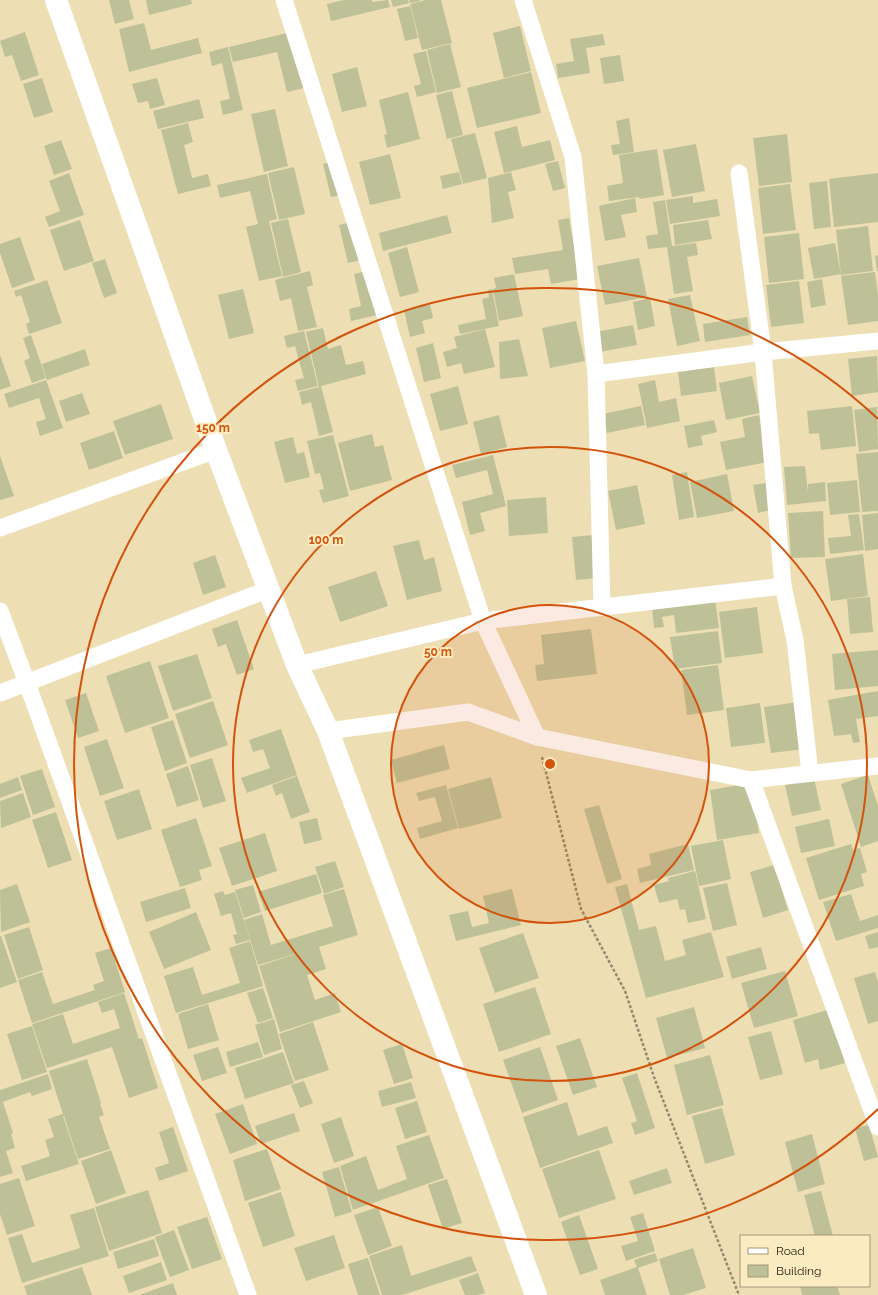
<svg xmlns="http://www.w3.org/2000/svg" width="878" height="1295" font-family="Raleway,sans-serif">
<style>
.building{fill:#bec197}
.lines{fill:none;stroke-linecap:round;stroke-linejoin:round}
.path{stroke:#958a6c;stroke-width:2.5;stroke-dasharray:3 2;stroke-linecap:butt}
.street{stroke:#fff;stroke-width:17}
.secondary{stroke:#fff;stroke-width:22}
.ring{fill:none;stroke:#d4530c;stroke-width:2}
.centre{fill:#d4530c;stroke:#faebc1;stroke-width:2}
.ring-label{font-size:12px;text-anchor:middle;font-weight:bold;fill:#d4530c;stroke:#faebc1;stroke-width:4;stroke-linejoin:round;paint-order:stroke}
</style>
<rect width="100%" height="100%" fill="#eddeb4"/>
<!-- building -->
<g class="building">
<path d="M109 0H129L134 19 115 24Z"/>
<path d="M146 0H191L192 4 149 15Z"/>
<path d="M344 0H372V2L388 0 390 7 331 21 327 4Z"/>
<path d="M391 0H408L409 3 393 7Z"/>
<path d="M409 0H420V1L410 3Z"/>
<path d="M426 0H441L452 43 422 50 410 4Z"/>
<path d="M410 6 418 38 405 41 397 9Z"/>
<path d="M144 23 151 50 198 38 202 53 129 72 119 29Z"/>
<path d="M520 26 531 71 504 78 493 33Z"/>
<path d="M25 32 39 75 21 81 12 55 5 57 0 41Z"/>
<path d="M291 32 304 88 287 92 277 52 233 62 229 47Z"/>
<path d="M603 34 605 45 586 48 590 73 558 78 556 64 574 61 570 39Z"/>
<path d="M450 44 461 87 437 93 427 50Z"/>
<path d="M228 47 243 110 223 115 220 101 230 99 222 63 212 66 209 52Z"/>
<path d="M426 51 436 92 417 97 414 86 421 84 413 54Z"/>
<path d="M620 55 624 81 604 84 600 58Z"/>
<path d="M357 67 367 106 342 112 332 74Z"/>
<path d="M531 72 541 113 477 128 467 88Z"/>
<path d="M42 78 53 112 34 118 23 84Z"/>
<path d="M157 78 165 105 150 109 148 101 138 103 132 84Z"/>
<path d="M452 91 463 135 447 139 436 95Z"/>
<path d="M408 92 420 139 387 148 384 135 387 134 379 100Z"/>
<path d="M199 99 204 118 158 129 153 111Z"/>
<path d="M275 109 288 166 264 172 251 114Z"/>
<path d="M629 118 634 152 613 155 611 145 620 144 616 121Z"/>
<path d="M188 123 193 142 184 145 192 178 208 174 211 186 178 194 161 130Z"/>
<path d="M517 126 522 147 550 140 555 160 504 173 494 132Z"/>
<path d="M475 133 487 178 463 184 451 139Z"/>
<path d="M787 134 792 182 759 186 753 138Z"/>
<path d="M61 140 72 169 54 175 44 146Z"/>
<path d="M696 144 705 191 672 197 663 150Z"/>
<path d="M657 149 664 195 640 199 639 197 609 201 607 186 623 183 619 155Z"/>
<path d="M390 154 401 198 370 205 359 162Z"/>
<path d="M334 161 342 195 331 197 323 164Z"/>
<path d="M558 161 565 188 553 191 545 164Z"/>
<path d="M294 167 305 214 279 220 268 173Z"/>
<path d="M459 172 462 184 443 189 440 176Z"/>
<path d="M511 172 516 190 508 192 514 218 492 223 488 178Z"/>
<path d="M69 173 84 215 49 227 45 217 60 211 49 181Z"/>
<path d="M878 173V222L834 227 829 179Z"/>
<path d="M267 174 277 219 269 221 282 276 259 281 246 227 258 224 250 191 220 198 217 185Z"/>
<path d="M827 181 831 227 814 229 809 183Z"/>
<path d="M790 184 796 230 763 234 758 188Z"/>
<path d="M693 196V203L717 199 720 216 670 224 666 200Z"/>
<path d="M635 198 637 212 621 215 626 237 605 241 599 206Z"/>
<path d="M665 200 672 246 696 243 698 255 687 257 693 291 674 294 667 247 648 249 646 236 658 234 653 202Z"/>
<path d="M447 215 452 233 383 251 379 233Z"/>
<path d="M569 218 580 279 551 284 548 269 515 274 512 258 563 250 558 220Z"/>
<path d="M288 219 301 272 283 277 271 223Z"/>
<path d="M80 220 94 261 64 271 50 230Z"/>
<path d="M708 220 712 239 675 245 673 225Z"/>
<path d="M352 222 361 260 348 263 339 225Z"/>
<path d="M868 226 873 271 841 275 836 230Z"/>
<path d="M799 233 804 279 769 283 764 237Z"/>
<path d="M20 237 35 280 12 288 0 253V244Z"/>
<path d="M835 243 841 274 814 279 808 248Z"/>
<path d="M407 247 419 292 400 297 388 253Z"/>
<path d="M878 255V271H877L875 256Z"/>
<path d="M639 258 647 297 605 305 597 266Z"/>
<path d="M105 259 117 293 104 298 92 263Z"/>
<path d="M310 271 313 285 307 287 317 327 298 331 291 298 280 301 275 280Z"/>
<path d="M367 271 377 315 351 321 349 309 361 306 354 274Z"/>
<path d="M875 272 878 295V321L848 325 841 276Z"/>
<path d="M514 274 523 316 499 321 493 289 496 288 494 278Z"/>
<path d="M822 279 826 305 811 308 807 282Z"/>
<path d="M47 280 62 323 29 334 26 324 30 322 21 295 16 297 14 291Z"/>
<path d="M799 281 804 323 771 327 766 285Z"/>
<path d="M243 289 254 333 229 339 218 295Z"/>
<path d="M492 289 499 326 460 334 458 325 486 319 482 299 489 297 488 290Z"/>
<path d="M690 295 700 341 677 346 668 299Z"/>
<path d="M650 298 655 326 638 330 633 302Z"/>
<path d="M430 304 433 318 422 321 425 333 410 337 404 310Z"/>
<path d="M747 317 750 335 705 342 703 324Z"/>
<path d="M576 321 585 361 550 368 542 328Z"/>
<path d="M633 325 637 345 600 352 596 332Z"/>
<path d="M323 328 328 349 341 345 346 365 363 361 366 374 321 386 333 432 319 436 311 402 302 405 299 392 319 387 306 332Z"/>
<path d="M485 329 495 367 464 374 461 363 447 367 443 352 457 348 454 337Z"/>
<path d="M304 331 318 386 298 391 295 380 304 378 295 346 287 348 284 336Z"/>
<path d="M31 335 46 378 32 383 24 361 30 358 23 338Z"/>
<path d="M519 339 528 376 500 379 499 342Z"/>
<path d="M433 343 441 378 424 382 416 348Z"/>
<path d="M85 349 90 365 47 380 42 364Z"/>
<path d="M0 355 11 386 0 390Z"/>
<path d="M877 356 878 392 852 396 848 359Z"/>
<path d="M714 367 717 391 681 396 678 372Z"/>
<path d="M752 376 760 413 726 420 719 383Z"/>
<path d="M46 380 63 428 40 436 36 422 46 419 39 398 9 408 4 394Z"/>
<path d="M655 380 659 402 676 398 680 421 647 428 638 384Z"/>
<path d="M458 386 468 424 440 431 430 394Z"/>
<path d="M82 393 90 414 66 422 59 401Z"/>
<path d="M161 404 173 439 125 455 113 421Z"/>
<path d="M641 406 645 425 607 433 603 414Z"/>
<path d="M852 406 856 446 821 450 819 433 809 434 807 411Z"/>
<path d="M877 407 878 449 859 452 854 410Z"/>
<path d="M499 415 507 447 481 454 473 422Z"/>
<path d="M759 415 768 462 726 470 720 442 745 437 742 419Z"/>
<path d="M714 420 717 432 701 436 703 445 688 448 684 426Z"/>
<path d="M114 431 123 458 89 470 80 443Z"/>
<path d="M372 434 375 447 383 445 392 480 350 491 338 443Z"/>
<path d="M333 435 349 496 323 503 319 490 324 489 320 473 315 474 307 441Z"/>
<path d="M293 437 297 454 304 452 310 477 285 483 274 442Z"/>
<path d="M878 452V511L862 512 856 454Z"/>
<path d="M493 455 506 506 480 513 485 531 470 535 462 502 493 494 487 470 456 478 452 465Z"/>
<path d="M0 456 14 496 0 500Z"/>
<path d="M805 466 808 492V484L825 482 826 501 787 505 784 467Z"/>
<path d="M687 472 694 517 679 520 672 475Z"/>
<path d="M727 474 734 511 697 518 690 482Z"/>
<path d="M857 480 860 512 830 515 827 483Z"/>
<path d="M766 483 771 510 758 513 753 485Z"/>
<path d="M637 485 645 524 616 530 608 491Z"/>
<path d="M546 497 548 533 509 536 507 500Z"/>
<path d="M823 511 825 557 791 558 788 513Z"/>
<path d="M878 513V549L865 551 862 515Z"/>
<path d="M859 514 864 550 830 554 828 538 851 536 848 515Z"/>
<path d="M594 535 597 578 576 580 572 537Z"/>
<path d="M419 540 424 560 434 557 442 591 407 600 393 546Z"/>
<path d="M863 554 868 596 831 601 825 559Z"/>
<path d="M215 555 226 587 203 595 193 563Z"/>
<path d="M376 571 388 606 340 622 328 587Z"/>
<path d="M870 597 873 632 850 634 847 599Z"/>
<path d="M715 599 719 628 676 633 674 615 662 617 664 627 654 628 652 607Z"/>
<path d="M757 607 763 653 725 658 719 612Z"/>
<path d="M237 620 254 669 237 675 226 644 218 647 212 629Z"/>
<path d="M591 629 597 674 537 681 535 665 544 664 541 635Z"/>
<path d="M718 631 722 663 675 669 670 637Z"/>
<path d="M878 650V686L835 690 832 654Z"/>
<path d="M197 654 212 698 173 711 158 666Z"/>
<path d="M150 661 169 718 125 733 106 676Z"/>
<path d="M718 665 724 710 687 715 681 670Z"/>
<path d="M878 691V716L856 719 860 742 853 743 851 734 834 736 828 700Z"/>
<path d="M86 693 99 731 78 738 65 700Z"/>
<path d="M213 701 228 745 190 758 175 714Z"/>
<path d="M798 702 805 749 771 753 764 707Z"/>
<path d="M760 703 765 743 731 747 726 708Z"/>
<path d="M173 720 187 763 165 771 151 727Z"/>
<path d="M281 729 297 775 247 793 241 778 270 768 263 749 253 752 249 740Z"/>
<path d="M107 739 124 788 100 796 84 747Z"/>
<path d="M444 745 450 769 397 783 391 760Z"/>
<path d="M212 758 226 801 203 808 190 765Z"/>
<path d="M188 766 199 800 177 807 166 774Z"/>
<path d="M42 769 55 807 33 815 20 776Z"/>
<path d="M868 775 878 806V841L861 847 841 784Z"/>
<path d="M297 776 310 812 291 819 282 793 276 796 272 785Z"/>
<path d="M18 777 22 790 0 798V784Z"/>
<path d="M491 777 502 818 459 829 448 789Z"/>
<path d="M814 778 821 810 792 816 785 785Z"/>
<path d="M751 783 759 833 717 840 710 790Z"/>
<path d="M446 785 458 828 420 839 417 828 442 821 435 797 419 801 416 793Z"/>
<path d="M139 789 152 829 117 840 104 801Z"/>
<path d="M23 793 31 817 1 828 0 801Z"/>
<path d="M599 805 622 879 607 884 584 809Z"/>
<path d="M56 812 72 860 48 868 32 820Z"/>
<path d="M196 818 212 866 199 870 202 880 180 887 161 830Z"/>
<path d="M317 818 322 840 304 844 299 822Z"/>
<path d="M829 819 835 846 801 853 795 827Z"/>
<path d="M265 833 277 871 232 886 219 848Z"/>
<path d="M723 840 731 879 699 886 691 846Z"/>
<path d="M688 844 694 870 640 883 637 869 651 865 649 854Z"/>
<path d="M851 844 853 850 860 848 867 872 861 874 864 886 819 900 806 858Z"/>
<path d="M335 861 344 887 324 894 315 867Z"/>
<path d="M774 865 788 910 763 918 750 872Z"/>
<path d="M695 871 706 919 688 923 685 909 680 910 677 899 659 903 654 885 669 881 668 878Z"/>
<path d="M316 874 322 893 265 911 258 892Z"/>
<path d="M727 883 737 925 713 931 703 888Z"/>
<path d="M17 884 30 922 1 932 0 890Z"/>
<path d="M627 884 639 930 656 926 665 961 686 955 682 940 711 932 724 977 646 998 615 887Z"/>
<path d="M253 885 261 912 244 918 235 890Z"/>
<path d="M185 888 191 908 146 922 140 902Z"/>
<path d="M344 889 358 935 319 947 326 969 307 975 315 1000 335 993 341 1012 280 1032 259 966 302 952 258 965 244 920 262 914 271 945 333 926 323 895Z"/>
<path d="M512 889 521 925 456 941 449 915 468 911 472 927 489 923 483 896Z"/>
<path d="M223 891 225 895 235 892 250 940 236 944 233 935 237 934 231 913 221 916 214 894Z"/>
<path d="M851 894 860 921 878 915V928L836 941 823 902Z"/>
<path d="M196 912 211 950 164 969 149 932Z"/>
<path d="M29 927 43 970 18 979 4 935Z"/>
<path d="M878 932V947L869 949 865 936Z"/>
<path d="M523 933 539 978 495 993 479 948Z"/>
<path d="M0 936H1L17 982 0 988Z"/>
<path d="M250 941 263 986 176 1013 164 976 193 967 202 995 240 983 229 948Z"/>
<path d="M761 947 767 969 732 979 726 957Z"/>
<path d="M111 948 125 992 32 1023 18 980 42 972 53 1004 95 990 93 985 104 981 95 953Z"/>
<path d="M785 971 798 1016 754 1028 741 983Z"/>
<path d="M875 972 878 982V1021L868 1024 854 978Z"/>
<path d="M535 987 551 1034 499 1052 483 1004Z"/>
<path d="M263 988 273 1018 258 1023 247 993Z"/>
<path d="M124 993 139 1039 142 1038 158 1088 129 1098 112 1047 47 1068 32 1024 63 1014 73 1044 120 1028 114 1009 102 1013 98 1002Z"/>
<path d="M208 1004 219 1040 188 1049 178 1014Z"/>
<path d="M694 1007 705 1048 667 1058 656 1018Z"/>
<path d="M831 1009 845 1063 820 1070 818 1059 805 1063 793 1020Z"/>
<path d="M274 1019 282 1049 264 1055 255 1025Z"/>
<path d="M313 1022 329 1070 295 1081 279 1034Z"/>
<path d="M32 1026 47 1072 22 1080 7 1034Z"/>
<path d="M771 1031 783 1074 760 1080 748 1037Z"/>
<path d="M580 1038 597 1087 573 1095 556 1046Z"/>
<path d="M258 1042 263 1057 230 1067 226 1052Z"/>
<path d="M402 1044 413 1078 394 1084 383 1050Z"/>
<path d="M218 1047 227 1073 202 1081 193 1055Z"/>
<path d="M540 1047 558 1100 522 1113 503 1060Z"/>
<path d="M283 1052 294 1083 245 1099 235 1068Z"/>
<path d="M710 1055 724 1105 687 1115 674 1065Z"/>
<path d="M87 1059 101 1103 100 1104 104 1115 99 1117 110 1149 78 1159 64 1116H63L79 1164 26 1181 21 1166 50 1156 45 1140 54 1137 48 1119 63 1114 49 1071Z"/>
<path d="M637 1073 655 1128 635 1135 631 1123 637 1121 622 1078Z"/>
<path d="M48 1074 52 1089 32 1096 30 1092 3 1102 13 1133 11 1134 15 1148 6 1151 13 1173 0 1177V1090Z"/>
<path d="M304 1081 313 1103 300 1108 291 1085Z"/>
<path d="M411 1082 416 1098 382 1107 378 1091Z"/>
<path d="M417 1101 427 1132 405 1139 395 1108Z"/>
<path d="M567 1102 578 1136 607 1126 613 1143 540 1168 523 1117Z"/>
<path d="M243 1104 257 1144 230 1154 215 1114Z"/>
<path d="M722 1108 735 1155 705 1164 692 1116Z"/>
<path d="M294 1113 300 1131 261 1144 255 1126Z"/>
<path d="M341 1117 354 1156 334 1163 321 1124Z"/>
<path d="M869 1125 878 1157 864 1161 855 1128Z"/>
<path d="M173 1127 188 1171 159 1181 155 1168 169 1163 159 1132Z"/>
<path d="M812 1134 825 1184 798 1192 785 1142Z"/>
<path d="M429 1135 444 1178 353 1210 340 1166 366 1156 378 1190 407 1179 396 1146Z"/>
<path d="M267 1149 281 1189 245 1201 233 1160Z"/>
<path d="M111 1150 126 1193 96 1204 81 1161Z"/>
<path d="M599 1150 616 1199 559 1218 542 1169Z"/>
<path d="M339 1167 352 1212 335 1217 322 1172Z"/>
<path d="M667 1168 672 1183 634 1195 629 1181Z"/>
<path d="M19 1178 35 1226 7 1235 0 1214V1184Z"/>
<path d="M447 1179 462 1223 443 1229 428 1185Z"/>
<path d="M148 1190 162 1233 109 1251 95 1207Z"/>
<path d="M821 1191 833 1236H815L804 1195Z"/>
<path d="M281 1192 295 1236 263 1247 248 1203Z"/>
<path d="M378 1207 392 1246 368 1255 354 1215Z"/>
<path d="M94 1208 109 1256 22 1283 8 1238 22 1234 32 1263 80 1248 70 1215Z"/>
<path d="M643 1213 655 1251 626 1261 621 1246 638 1241 630 1217Z"/>
<path d="M579 1215 598 1269 580 1275 561 1222Z"/>
<path d="M207 1217 222 1259 192 1269 177 1227Z"/>
<path d="M174 1230 189 1270 170 1277 155 1237Z"/>
<path d="M334 1235 345 1268 306 1281 294 1248Z"/>
<path d="M154 1239 159 1256 118 1269 113 1252Z"/>
<path d="M402 1245 411 1276 471 1256 477 1271 402 1295H382L369 1256Z"/>
<path d="M693 1248 706 1288 683 1295H670L659 1259Z"/>
<path d="M655 1253 658 1261 638 1268 647 1295H605L600 1280 637 1267 634 1260Z"/>
<path d="M368 1258 380 1295H358L348 1264Z"/>
<path d="M161 1262 167 1280 129 1293 123 1276Z"/>
<path d="M82 1267 92 1295H27L24 1286Z"/>
<path d="M478 1273 485 1293 478 1295H465L459 1280Z"/>
<path d="M173 1283 177 1295H139Z"/>
<path d="M800 1286H837L840 1295H802Z"/>
</g>
<g class="lines">
<!-- path -->
<path class="path" d="M542 757 581 909 625 991 654 1077 739 1295"/>
<!-- street -->
<g class="street">
<path d="M284 0 483 621 537 737"/>
<path d="M523 0 573 157 596 374 602 607"/>
<path d="M739 173 763 352 783 586 795 640 810 773"/>
<path d="M596 374 763 352 878 341"/>
<path d="M0 528 216 450"/>
<path d="M0 611 27 683 248 1295"/>
<path d="M297 665 483 621 783 586"/>
<path d="M0 693 269 589"/>
<path d="M328 731 468 712 537 737 751 780 878 766"/>
<path d="M751 780 878 1127"/>
</g>
<!-- secondary -->
<path class="secondary" d="M56 0 216 450 297 665 328 731 536 1295"/>
</g>
<!-- distance rings -->
<circle cx="550" cy="764" r="159" fill="#d4530c" fill-opacity=".12"/>
<g class="ring">
<circle cx="550" cy="764" r="159"/>
<circle cx="550" cy="764" r="317"/>
<path d="M878 1109A476 476 0 1 1 878 419"/>
</g>
<circle cx="550" cy="764" r="6" class="centre"/>
<g class="ring-label">
<text x="213" y="432">150 m</text>
<text x="326" y="544">100 m</text>
<text x="438" y="656">50 m</text>
</g>
<!-- legend -->
<rect x="740" y="1235" width="130" height="52" fill="#faebc1" stroke="#a49879"/>
<rect x="748" y="1248" width="20" height="6" fill="#ffffff" stroke="#a49879"/>
<text x="776" y="1255" font-size="12" fill="#221c0d">Road</text>
<rect x="748" y="1265" width="20" height="12" fill="#bec197" stroke="#a49879"/>
<text x="776" y="1275" font-size="12" fill="#221c0d">Building</text>
</svg>
